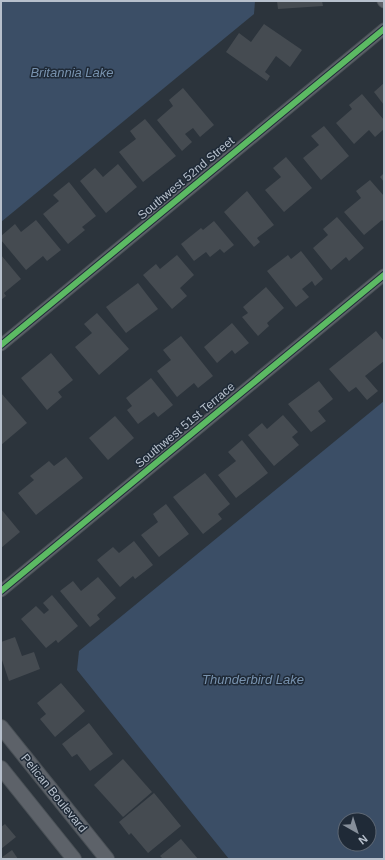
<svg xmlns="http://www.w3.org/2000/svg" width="385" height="860" font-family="Arial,sans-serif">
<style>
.water{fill:#3b4e66;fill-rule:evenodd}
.building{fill:#454b51}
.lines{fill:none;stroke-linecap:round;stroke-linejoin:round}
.minor-casing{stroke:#4a5056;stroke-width:13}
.tertiary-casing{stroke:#4a5056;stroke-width:16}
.minor{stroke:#5d6269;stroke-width:11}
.tertiary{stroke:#5d6269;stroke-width:14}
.cycleway-casing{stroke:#1f2a37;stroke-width:8}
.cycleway{stroke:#5cba63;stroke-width:6}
.labels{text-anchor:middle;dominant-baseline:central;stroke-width:3;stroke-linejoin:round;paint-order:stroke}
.street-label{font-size:12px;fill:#b7c0cc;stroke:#1f2a37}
.water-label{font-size:13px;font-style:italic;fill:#7892ae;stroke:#1f2a37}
</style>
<rect width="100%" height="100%" fill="#2c343c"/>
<!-- water -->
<g class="water">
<path d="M1 1H255L254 14 1 222Z"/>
<path d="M384 401V859H229L77 670 79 651ZM345 820H369V844H345Z"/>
</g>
<!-- building -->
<g class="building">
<path d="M277 1H322L323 6 278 9Z"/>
<path d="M264 24 302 50 290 67 276 56 265 72 270 76 267 81 226 52 239 33 251 42Z"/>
<path d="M384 83V105L374 92Z"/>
<path d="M183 88 214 125 200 137 193 128 185 134 192 142 182 151 157 120 173 106 169 100Z"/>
<path d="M362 94 384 120V129L375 137 369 130 354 144 336 123 352 109 349 105Z"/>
<path d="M145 119 176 156 143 182 119 152 136 139 130 131Z"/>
<path d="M324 126 349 156 321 180 303 158 319 145 311 136Z"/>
<path d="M286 157 312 188 284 212 265 190 281 177 273 168Z"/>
<path d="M118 164 137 187 106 213 80 181 95 168 103 177Z"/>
<path d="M384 173V182L380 177Z"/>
<path d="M370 180 384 196V222L382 220 364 235 344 212 361 198 356 191Z"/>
<path d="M69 182 96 216 82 227 85 230 68 244 43 214 59 201 53 195Z"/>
<path d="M247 191 274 225 257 238 260 242 254 247 224 212Z"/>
<path d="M337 217 364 248 349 261 346 257 331 270 313 248 328 235 323 229Z"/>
<path d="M36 220 61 250 47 261 43 256 26 270 1 240V236L15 224 21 232Z"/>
<path d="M214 221 234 245 224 253 220 249 210 257 206 252 194 261 181 244 201 228 203 230Z"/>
<path d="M301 251 323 279 315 286 312 281 302 289 309 297 296 307 267 271 288 255 291 259Z"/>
<path d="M1 255 21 279 4 293 6 296 1 300Z"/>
<path d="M177 255 194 275 180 288 187 296 172 309 143 275 156 264 160 269Z"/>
<path d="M138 283 158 309 126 333 106 307Z"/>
<path d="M266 287 284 308 267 323 269 326 258 336 242 317 248 313 243 307Z"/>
<path d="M97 313 129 349 99 375 75 347 92 333 84 324Z"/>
<path d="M232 323 249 343 235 354 232 350 217 363 204 347Z"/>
<path d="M376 331 384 341V361L365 376 378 391 367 400 356 387 349 392 329 369Z"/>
<path d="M181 336 213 376 198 388 194 383 177 397 157 371 171 360 163 350Z"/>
<path d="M51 353 73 380 58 392 62 397 47 410 21 378Z"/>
<path d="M151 378 173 405 158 417 154 412 138 424 127 410 132 406 126 398Z"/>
<path d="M319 381 333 399 318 411 326 421 311 432 288 404Z"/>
<path d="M1 393 27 423 1 445Z"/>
<path d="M283 415 298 432 292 437 299 445 274 466 248 435 262 423 267 429Z"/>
<path d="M115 416 134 438 108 460 89 438Z"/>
<path d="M242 440 268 473 236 498 218 475 236 461 228 452Z"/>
<path d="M66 457 83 478 36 515 18 493 34 480 30 476 49 461 54 466Z"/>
<path d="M205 473 230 504 218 514 222 519 203 534 173 497Z"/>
<path d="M166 504 189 534 159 557 141 535 158 522 153 514Z"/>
<path d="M1 509 20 532 1 548Z"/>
<path d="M134 541 153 565 135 579 133 576 120 587 97 560 113 547 119 553Z"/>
<path d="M98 577 116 598 97 615 100 619 90 627 60 591 73 581 81 591Z"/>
<path d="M52 595 78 626 58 643 56 640 46 648 21 619 36 606 44 614 49 610 43 603Z"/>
<path d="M15 637 22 656 34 652 40 669 9 681 1 657V642Z"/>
<path d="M61 683 85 711 55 737 40 719 46 714 37 703Z"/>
<path d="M89 723 113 754 90 771 77 754 72 757 62 744Z"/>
<path d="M123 759 152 792 123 817 94 785Z"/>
<path d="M154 793 181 826 148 853 131 833 129 835 119 822Z"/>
<path d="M5 824 16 837 1 849V827Z"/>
<path d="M181 839 198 859H163L160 856Z"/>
<path d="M12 850 18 859H1V858Z"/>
</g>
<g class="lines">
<!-- minor casing -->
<g class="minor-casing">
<g id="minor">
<path d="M383 1 384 2"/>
<path d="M1 345 384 29"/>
<path d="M1 591 384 275"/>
</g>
</g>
<!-- tertiary casing -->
<g class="tertiary-casing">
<g id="tertiary">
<path d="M1 727 107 859"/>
<path d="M1 768 74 859"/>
</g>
</g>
<!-- minor -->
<use href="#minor" class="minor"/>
<!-- tertiary -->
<use href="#tertiary" class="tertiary"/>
<!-- cycleway casing -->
<g class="cycleway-casing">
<g id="cycleway">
<path d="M1 345 384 29"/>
<path d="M1 591 384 275"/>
</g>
</g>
<!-- cycleway -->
<use href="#cycleway" class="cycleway"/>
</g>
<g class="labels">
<!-- street labels -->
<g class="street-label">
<text transform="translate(186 178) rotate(-40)">Southwest 52nd Street</text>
<text transform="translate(185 425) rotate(-40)">Southwest 51st Terrace</text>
<text transform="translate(54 793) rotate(51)">Pelican Boulevard</text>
</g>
<!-- water labels -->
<g class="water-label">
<text x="72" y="72">Britannia Lake</text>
<text x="253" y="679">Thunderbird Lake</text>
</g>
</g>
<!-- border -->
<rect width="385" height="860" fill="none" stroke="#b7c0cc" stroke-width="4"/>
<!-- north arrow -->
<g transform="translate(357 832) rotate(141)"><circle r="19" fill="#1f2a37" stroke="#5c6673"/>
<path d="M0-3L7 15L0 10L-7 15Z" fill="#868f9a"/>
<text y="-6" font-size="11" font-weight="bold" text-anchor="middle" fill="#b7c0cc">N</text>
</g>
</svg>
